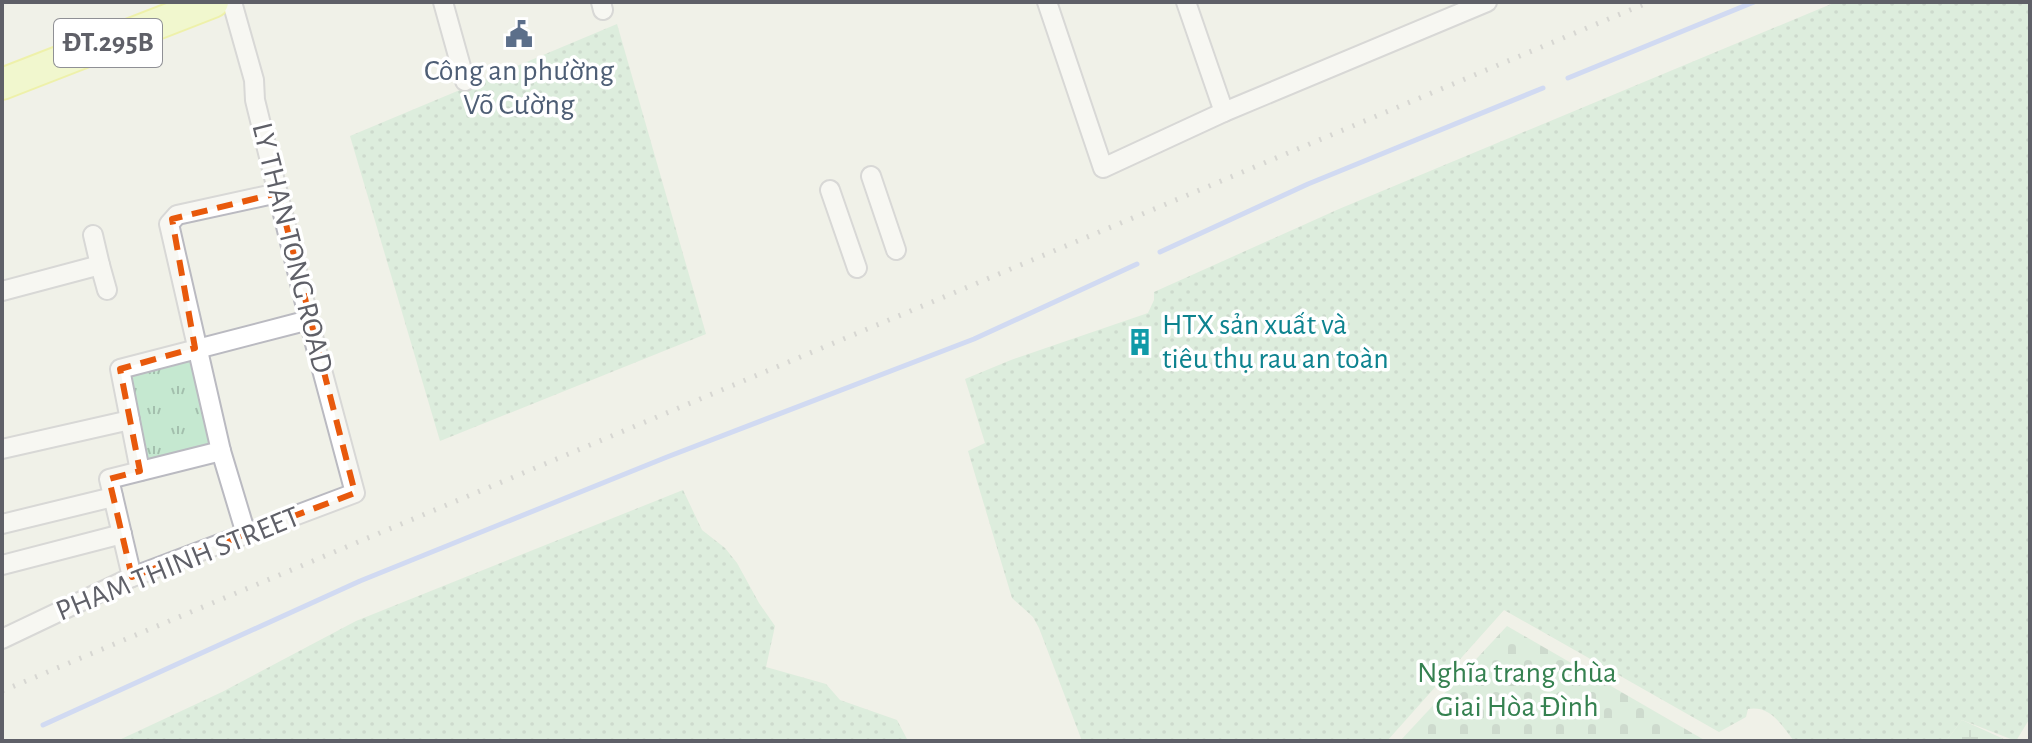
<svg xmlns="http://www.w3.org/2000/svg" width="2032" height="743" font-family="'Alegreya Sans',sans-serif">
<style>
.grass{fill:url(#grass-tufts)}
.wetland{fill:url(#wetland-marsh)}
.cemetery{fill:url(#cemetery-stones)}
.garden{fill:url(#garden-dots)}
.lines{fill:none;stroke-linecap:round;stroke-linejoin:round}
.stream{stroke:#aabffe;stroke-width:5}
.street-casing{stroke:#babac1;stroke-width:22}
.primary-casing{stroke:#ecf161;stroke-width:34}
.street{stroke:#fff;stroke-width:18}
.primary{stroke:#f2feaf;stroke-width:30}
.rail{stroke:#b8b8b9;stroke-width:5;stroke-dasharray:2 10;stroke-linecap:butt}
.marked{fill:none;stroke:#e8590c;stroke-width:6;stroke-dasharray:16 10;stroke-linejoin:round}
.labels{text-anchor:middle;dominant-baseline:central;stroke-width:7;stroke-linejoin:round;paint-order:stroke}
.shield{fill:#fff;stroke:#8f9095;stroke-width:2}
.shield-label{font-size:28px;font-weight:bold;fill:#5f6068}
.service-label{font-size:30px;fill:#4e5e75;stroke:#fff}
.street-label{font-size:30px;fill:#5f6068;stroke:#fff}
.culture-label{font-size:30px;fill:#0d838f;stroke:#fff;text-anchor:start}
.park-label{font-size:30px;fill:#358150;stroke:#fff}
</style>
<defs>
<pattern id="grass-tufts" width="24" height="20" patternUnits="userSpaceOnUse" patternTransform="scale(2)"><rect width="24" height="20" fill="#c5e8d0"/><path d="M3 7l-1-3M5 7V3M7 7l1-3M15 17l-1-3M17 17v-4M19 17l1-3" fill="none" stroke="#a3bfad"/></pattern>
<pattern id="wetland-marsh" width="20" height="14" patternUnits="userSpaceOnUse" patternTransform="scale(2)"><rect width="20" height="14" fill="#c5e8d0"/><path d="M1 5h8M5 5V1M11 12h8M15 12V8" fill="none" stroke="#a3bfad"/></pattern>
<pattern id="cemetery-stones" width="16" height="16" patternUnits="userSpaceOnUse" patternTransform="scale(2)"><rect width="16" height="16" fill="#c5e8d0"/><path d="M2 7V4a2 2 0 0 1 4 0v3zM10 15v-3a2 2 0 0 1 4 0v3z" fill="#a3bfad"/></pattern>
<pattern id="garden-dots" width="8" height="8" patternUnits="userSpaceOnUse" patternTransform="scale(2)"><rect width="8" height="8" fill="#c5e8d0"/><path d="M2 2h.1M6 6h.1" fill="none" stroke="#a3bfad" stroke-width="1.8" stroke-linecap="round"/></pattern>
</defs>
<rect width="100%" height="100%" fill="#f0f1e8"/>
<!-- grass -->
<path class="grass" d="M192 360 212 447 148 462 128 375Z"/>
<!-- wetland -->
<path class="wetland" d="M1962 720 2008 741H1946Z"/>
<!-- cemetery -->
<path class="cemetery" d="M1507 626 1706 741H1400Z"/>
<!-- garden -->
<g class="garden">
<path d="M1836 2H2030V718L2016 741 1962 720 1946 741H1794C1781 725 1771 705 1748 709L1746 717 1719 732 1504 610 1387 741H1082L1039 628 1033 617 1012 598 968 451 985 443 965 379 1011 360 1148 313 1154 300V292L1339 209Z"/>
<path d="M617 24 706 334 440 441 350 136Z"/>
<path d="M683 490 702 530 725 548 737 563 759 603 775 626 766 667 826 684 840 700 897 720 908 741H117L222 692 356 621Z"/>
</g>
<g class="lines">
<!-- stream -->
<g class="stream">
<path d="M1568 78 1754 2"/>
<path d="M1160 252 1308 184 1543 88"/>
<path d="M43 725 360 581 667 457 974 339 1137 264"/>
</g>
<!-- street casing -->
<g class="street-casing">
<g id="street">
<path d="M443 2 465 81"/>
<path d="M601 2 603 10"/>
<path d="M1047 2 1103 168 1224 112 1487 2"/>
<path d="M1186 2 1224 112"/>
<path d="M871 176 896 250"/>
<path d="M830 190 857 268"/>
<path d="M100 265 107 290"/>
<path d="M2 291 100 265 93 235"/>
<path d="M2 449 130 420"/>
<path d="M140 471 120 369 309 320"/>
<path d="M2 524 113 497"/>
<path d="M246 534 221 451 169 224 177 215 278 193"/>
<path d="M2 565 122 534"/>
<path d="M132 577 109 479 221 451"/>
<path d="M2 639 132 577 355 493 314 340 255 100 254 80 232 2"/>
</g>
</g>
<!-- primary casing -->
<g class="primary-casing">
<path id="primary" d="M2 84 213 2"/>
</g>
<!-- street -->
<use href="#street" class="street"/>
<!-- primary -->
<use href="#primary" class="primary"/>
<!-- rail -->
<path class="rail" d="M2 691 1649 2"/>
</g>
<!-- marked area -->
<path d="M0 0H2032V743H0ZM278 193 355 493 132 577 109 479 140 471 120 369 195 348 172 219Z" fill="#f0f1e8" fill-opacity=".55" fill-rule="evenodd"/>
<path class="marked" d="M278 193 355 493 132 577 109 479 140 471 120 369 195 348 172 219Z"/>
<!-- icons -->
<defs>
<g id="civic-bare" transform="scale(2.16)"><path d="M-.6-6.5H3V-4.5H.6V-3L4-1V1h2V6H-6V1h2V-1L-.6-3ZM-1.2 2.5V6h2.4V2.5Z" fill="#5c6f8a" stroke="#fff" stroke-width="2.5" paint-order="stroke"/></g>
<g id="building-bare" transform="scale(2.16)"><path d="M-4-6H4V6H1V3H-1V6H-4ZM-2.5-4.3h1.7v1.8h-1.7ZM.8-4.3h1.7v1.8H.8ZM-2.5-1h1.7V.8h-1.7ZM.8-1h1.7V.8H.8Z" fill="#0f9aa8" stroke="#fff" stroke-width="2.5" paint-order="stroke"/></g>
</defs>
<g fill-rule="evenodd">
<use href="#civic-bare" x="519" y="34"/>
<use href="#building-bare" x="1140" y="342"/>
</g>
<g class="labels">
<!-- shield labels -->
<rect class="shield" x="54" y="19" width="108" height="48" rx="6"/>
<g class="shield-label">
<text x="108" y="43">ĐT.295B</text>
</g>
<!-- service labels -->
<g class="service-label">
<text x="519" y="71">Công an phường<tspan x="519" dy="34">Võ Cường</tspan></text>
</g>
<!-- street labels -->
<g class="street-label">
<text transform="translate(292 248) rotate(76)">LY THAN TONG ROAD</text>
<text transform="translate(178 564) rotate(-22)">PHAM THINH STREET</text>
</g>
<!-- culture labels -->
<g class="culture-label">
<text x="1162" y="325">HTX sản xuất và<tspan x="1162" dy="34">tiêu thụ rau an toàn</tspan></text>
</g>
<!-- park labels -->
<g class="park-label">
<text x="1517" y="673">Nghĩa trang chùa<tspan x="1517" dy="34">Giai Hòa Đình</tspan></text>
</g>
</g>
<!-- border -->
<rect width="2032" height="743" fill="none" stroke="#5f6068" stroke-width="8"/>
</svg>
